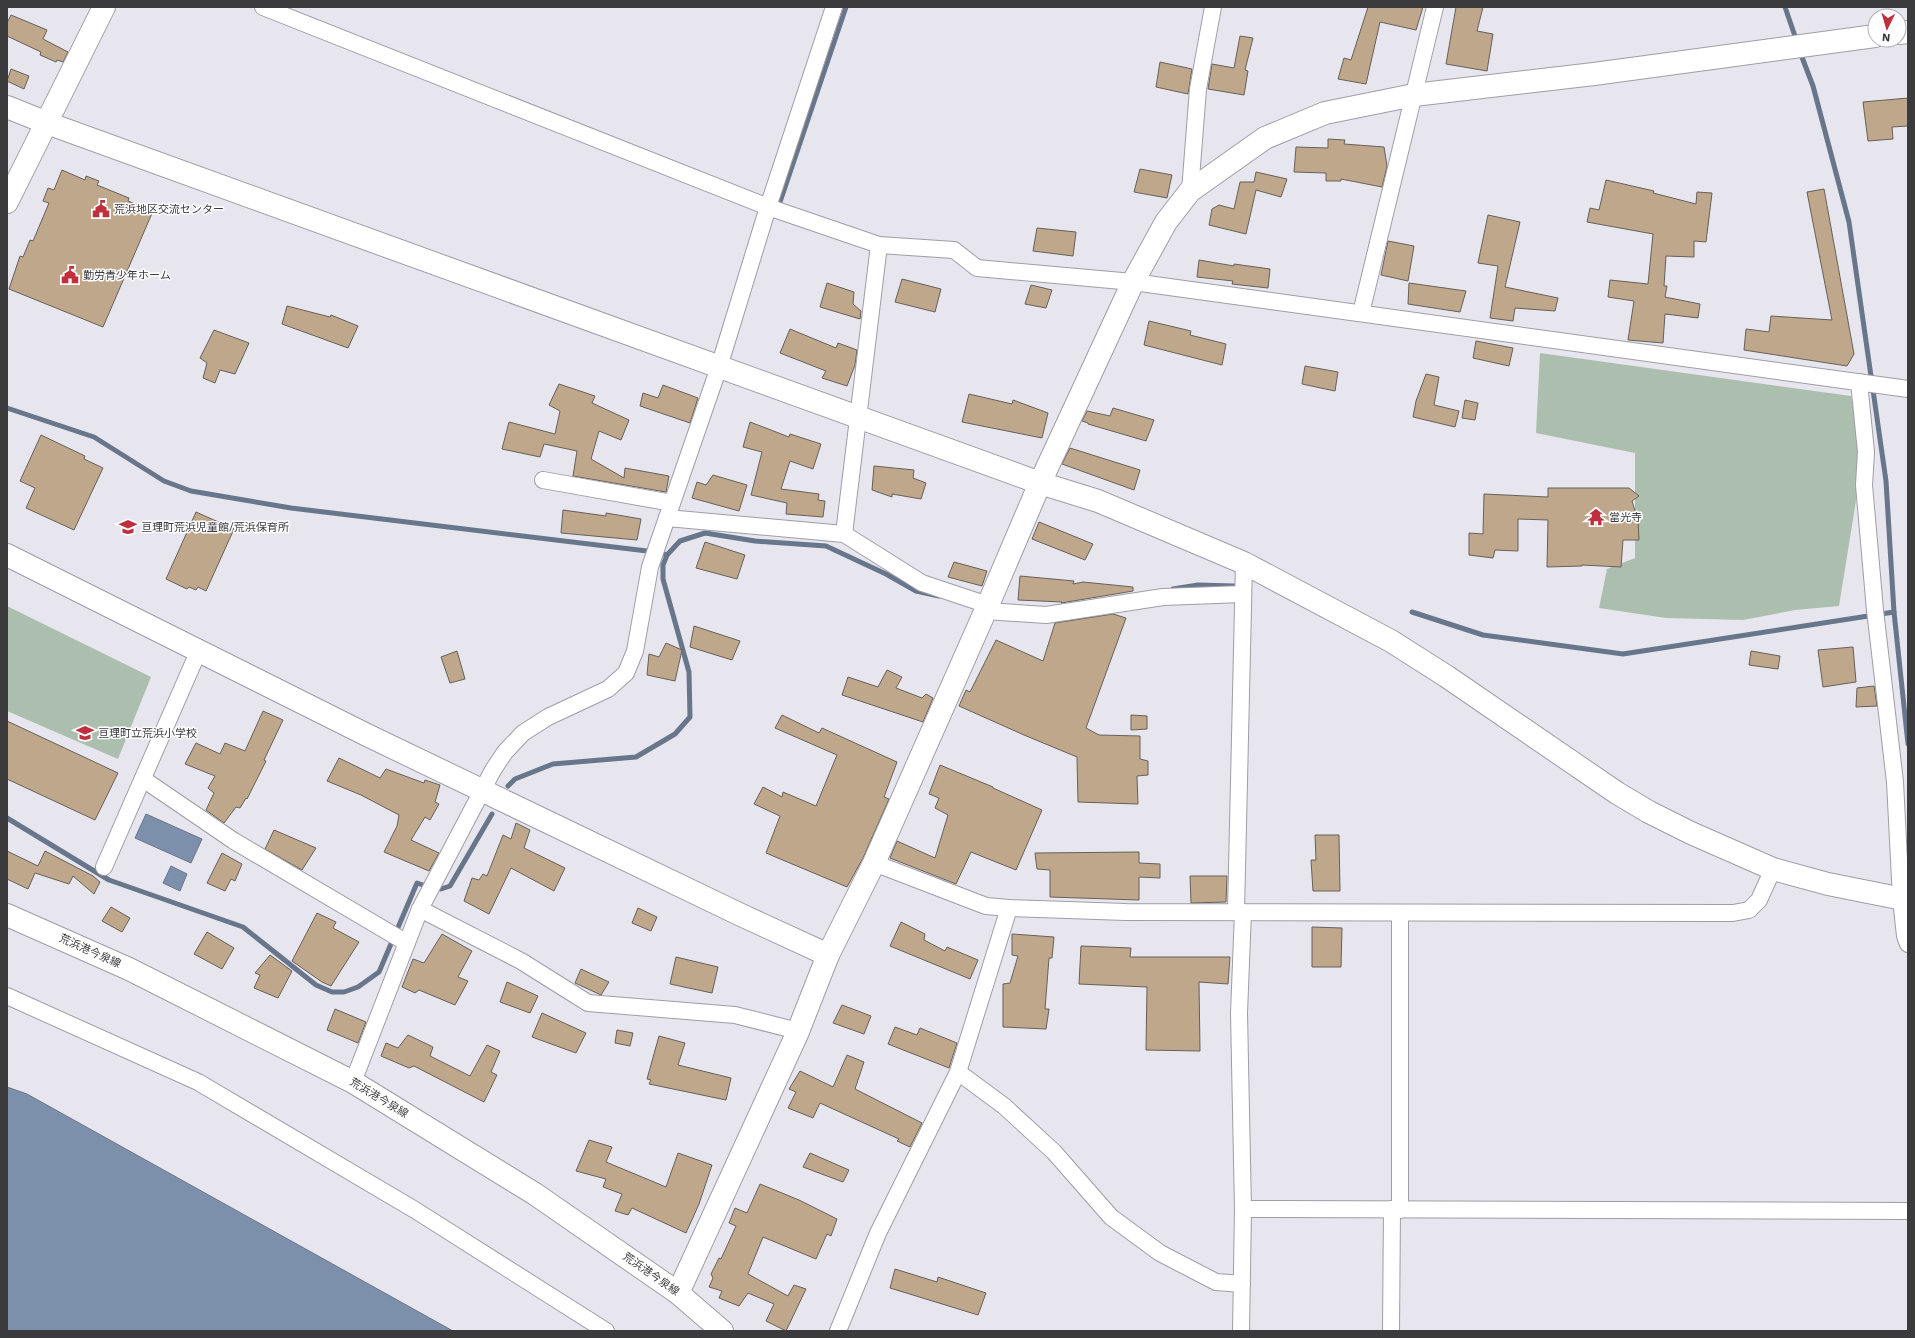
<svg xmlns="http://www.w3.org/2000/svg" width="1915" height="1338" font-family="'Work Sans','Noto Sans JP',sans-serif">
<style>
.green{fill:#acbfaf}
.water{fill:#7c90ac;stroke:#68768b}
.lines{fill:none;stroke-linecap:round;stroke-linejoin:round}
.stream{stroke:#68768b;stroke-width:5}
.building{fill:#bfa78b;stroke:#66605a}
.street-casing{stroke:#9f9da5;stroke-width:18}
.secondary-casing{stroke:#9f9da5;stroke-width:24}
.street{stroke:#fff;stroke-width:16}
.secondary{stroke:#fff;stroke-width:22}
.labels{text-anchor:middle;dominant-baseline:central;stroke-width:3;stroke-linejoin:round;paint-order:stroke}
.poi-label{font-size:11px;fill:#3b3a3d;stroke:#fff;text-anchor:start}
.street-label{font-size:11px;fill:#3b3a3d;stroke:#fff}
</style>
<rect width="100%" height="100%" fill="#e7e5ee"/>
<!-- green -->
<g class="green">
<path d="M1540 353 1851 396 1857 429 1858 488 1839 606 1795 610 1743 620 1666 618 1599 608 1607 569 1635 558V453L1536 433Z"/>
<path d="M7 606 151 677 118 759 7 711Z"/>
</g>
<!-- water -->
<g class="water">
<path d="M146 814 202 839 191 863 135 838Z"/>
<path d="M171 866 187 874 180 891 163 883Z"/>
<path d="M7 1087 27 1094 453 1331H7Z"/>
</g>
<g class="lines">
<!-- stream -->
<g class="stream">
<path d="M1785 7 1797 42"/>
<path d="M1800 52 1813 86 1849 222 1886 481 1894 612 1908 744"/>
<path d="M780 202 846 7"/>
<path d="M7 408 94 437 164 481 191 491 291 508 647 551"/>
<path d="M661 553 667 555 680 541 705 533 755 541 826 546 886 574 916 591 939 596"/>
<path d="M1173 589 1198 585 1234 586"/>
<path d="M1412 612 1483 635 1623 654 1894 612"/>
<path d="M508 786 515 779 553 764 636 757 675 734 690 717 689 672 663 579V565L667 555"/>
<path d="M7 818 109 880 243 927 316 985 332 992H344L358 987 379 972 417 883 423 885"/>
<path d="M441 889 450 886 492 814"/>
</g>
</g>
<!-- building -->
<g class="building">
<path d="M1368 7H1423L1416 30 1380 22 1366 84 1338 79 1344 58 1351 60Z"/>
<path d="M1456 7H1483L1477 31 1493 34 1487 71 1446 64Z"/>
<path d="M11 15 47 30 43 39 68 52 63 62 57 60 56 62 40 55 41 52 7 36V23Z"/>
<path d="M1240 36 1253 38 1245 70 1248 71 1244 95 1208 89 1212 64 1234 68Z"/>
<path d="M1160 62 1192 69 1188 94 1156 87Z"/>
<path d="M11 69 29 76 24 89 7 81Z"/>
<path d="M1908 98V126L1892 127 1893 139 1868 141 1863 102Z"/>
<path d="M1328 139 1345 140 1344 144 1384 147 1387 166 1382 187 1341 179V181H1326V173L1294 172 1296 147 1328 148Z"/>
<path d="M1140 169 1172 175 1167 198 1134 192Z"/>
<path d="M62 170 85 180 86 176 99 181 97 185 129 198 128 201 153 211 103 327 9 289 20 256 23 257 30 240 33 241 49 203 43 201 48 188 54 190Z"/>
<path d="M1256 172 1287 179 1281 197 1256 190 1246 234 1209 225 1212 209 1219 205 1234 209 1240 182H1254Z"/>
<path d="M1606 180 1654 191 1653 193 1696 204 1697 192 1712 193 1706 242 1694 241V257L1666 256 1664 286H1667L1665 297 1700 304 1698 318 1665 314 1663 343 1628 340 1634 301 1608 297 1610 280 1648 284 1653 234 1587 222 1590 208 1599 210Z"/>
<path d="M1824 189 1854 354 1847 366 1744 350 1746 329 1769 332 1771 316 1832 320 1807 192Z"/>
<path d="M1488 215 1520 222 1505 287 1558 298 1555 311 1515 308 1513 321 1490 318 1498 266 1478 263Z"/>
<path d="M1037 228 1076 232 1073 256 1033 251Z"/>
<path d="M1388 241 1414 246 1408 281 1381 275Z"/>
<path d="M1199 260 1234 266V264L1270 269 1268 288 1232 284 1233 281 1197 277Z"/>
<path d="M902 279 941 289 935 312 895 302Z"/>
<path d="M827 283 854 292 853 304 861 311 860 319 820 307Z"/>
<path d="M1409 283 1466 291 1460 312 1408 304Z"/>
<path d="M1031 285 1052 290 1046 308 1025 304Z"/>
<path d="M287 306 330 317 331 315 358 326 348 348 282 324Z"/>
<path d="M1149 321 1191 331 1190 335 1226 344 1222 365 1144 345Z"/>
<path d="M790 329 836 348 838 343 857 350 855 365 847 386 822 378 826 371 780 353Z"/>
<path d="M214 330 249 343 235 374 220 370 215 383 203 378 207 363 200 358Z"/>
<path d="M1476 341 1513 348 1509 366 1473 358Z"/>
<path d="M1305 366 1338 372 1335 391 1302 384Z"/>
<path d="M1426 374 1439 377 1434 405 1459 411 1455 427 1413 417 1416 401Z"/>
<path d="M559 384 595 396 592 403 629 420 621 440 599 431 591 459 624 478 625 468 669 476 666 492 573 476 577 451 544 444 540 457 502 449 509 422 555 434 560 411 549 405Z"/>
<path d="M663 385 698 398 690 423 640 406 643 393 658 398Z"/>
<path d="M969 394 1012 404 1013 400 1048 413 1042 438 962 422Z"/>
<path d="M1465 400 1478 403 1475 420 1462 418Z"/>
<path d="M1113 408 1154 420 1146 441 1088 424V423L1082 421 1087 411 1110 416Z"/>
<path d="M750 422 789 437 790 434 821 444 813 469 790 461 781 489 819 494 818 500 825 501 823 517 786 514 787 503 751 495 762 452 743 447Z"/>
<path d="M41 435 85 456 84 459 103 468 74 530 26 508 35 488 20 481Z"/>
<path d="M1070 448 1140 470 1134 490 1062 464Z"/>
<path d="M874 466 914 470 913 478 926 483 921 499 892 494V497L872 490Z"/>
<path d="M713 475 747 485 739 511 692 498 697 482 706 485Z"/>
<path d="M1548 488H1629L1639 496 1632 501 1638 520 1639 540H1623L1621 567 1582 565V566L1547 567 1548 520 1518 519V551L1495 550 1493 558 1469 555V533L1483 534 1484 494 1548 497Z"/>
<path d="M563 510 606 516V513L641 519 637 540 561 533Z"/>
<path d="M196 512 234 529 206 591 198 587 196 590 189 587 187 589 166 579Z"/>
<path d="M1039 522 1093 544 1085 560 1032 539Z"/>
<path d="M705 542 745 555 737 579 696 568Z"/>
<path d="M954 562 987 571 982 586 948 577Z"/>
<path d="M1020 576 1074 581 1073 584 1083 582 1133 587V591L1061 603 1062 602 1018 600Z"/>
<path d="M1113 614 1126 618 1086 728 1099 735 1140 736V759L1148 761V775L1137 776 1138 804 1078 802 1077 757 1024 735 959 706 966 690 970 692 996 640 1043 661 1055 623Z"/>
<path d="M694 626 740 641 732 660 690 647Z"/>
<path d="M666 643 682 650 675 681 647 675 649 654 659 657Z"/>
<path d="M1853 647 1856 682 1823 687 1818 650Z"/>
<path d="M457 651 465 679 450 683 441 657Z"/>
<path d="M1751 651 1780 656 1778 669 1749 665Z"/>
<path d="M887 670 902 677 896 688 922 698 926 694 933 698 923 722 842 695 848 677 878 687Z"/>
<path d="M1874 686 1877 706 1856 707 1857 688Z"/>
<path d="M263 711 283 720 264 760 266 761 247 799 246 798 240 808 236 807 224 823 206 810 214 793 208 788 215 776 185 764 196 743 220 754 225 743 245 751Z"/>
<path d="M782 715 819 733 822 728 897 762 884 797 889 799 863 858 847 887 766 853 780 816 754 804 763 787 782 797 783 792 816 806 837 755 775 728Z"/>
<path d="M1131 715 1147 716V729L1131 730Z"/>
<path d="M7 721 118 773 95 820 7 779Z"/>
<path d="M339 758 380 778 386 769 424 783 425 780 440 785 435 802 439 804 430 820 425 817 411 840 439 853 429 871 384 852 397 826 399 815 361 795 327 781Z"/>
<path d="M940 765 993 787V788L1042 810 1016 870 971 852 956 884 890 858 897 841 935 858 948 815 935 808 939 798 929 794Z"/>
<path d="M516 823 530 830 524 848 565 868 554 891 511 868 489 914 464 901 472 878 479 880 483 874 487 876 503 835 511 839Z"/>
<path d="M274 830 316 848 302 870 265 849Z"/>
<path d="M1315 835H1339L1340 891H1313L1311 860H1316Z"/>
<path d="M7 851 38 866 45 851 93 876 100 882 94 894 73 876 69 884 35 873 28 889 7 879Z"/>
<path d="M1139 852V863L1160 864V878L1139 877V900L1050 897V870L1037 869 1035 853Z"/>
<path d="M222 853 242 864 235 881 231 879 225 891 207 883Z"/>
<path d="M1190 876H1227L1226 902 1191 903Z"/>
<path d="M111 907 130 918 122 932 102 921Z"/>
<path d="M638 908 657 917 651 931 632 923Z"/>
<path d="M317 913 336 922 333 928 359 942 331 986 322 982 292 961Z"/>
<path d="M901 922 925 934 924 940 945 951 947 947 978 960 970 979 890 946Z"/>
<path d="M1312 927 1342 928 1341 967H1312Z"/>
<path d="M207 932 234 948 222 969 194 954Z"/>
<path d="M442 934 472 951 458 977 468 981 455 1005 419 990 415 993 402 987 413 959 424 963Z"/>
<path d="M1012 934 1054 937 1052 958H1049L1045 1009H1049L1046 1029 1003 1027V984L1010 983 1018 956 1012 955Z"/>
<path d="M1081 946 1131 948 1130 957H1230L1228 984 1199 982 1200 1051 1146 1050 1147 987 1079 984Z"/>
<path d="M270 955 292 971 278 998 254 988 260 975 255 973Z"/>
<path d="M676 957 718 967 712 993 670 984Z"/>
<path d="M581 969 609 982 601 995 575 983Z"/>
<path d="M507 982 538 996 530 1013 500 1002Z"/>
<path d="M842 1005 871 1016 864 1034 833 1023Z"/>
<path d="M335 1009 366 1022 358 1043 327 1030Z"/>
<path d="M542 1013 586 1033 576 1053 532 1037Z"/>
<path d="M895 1027 917 1035 920 1028 957 1043 949 1068 888 1044Z"/>
<path d="M617 1030 633 1033 630 1046 615 1043Z"/>
<path d="M408 1035 433 1047 430 1056 470 1076 487 1045 500 1051 491 1072 497 1075 484 1102 414 1066 409 1068 381 1056 386 1043 398 1048Z"/>
<path d="M659 1036 685 1043 678 1065 731 1078 726 1100 649 1084 651 1080 647 1079Z"/>
<path d="M847 1055 864 1062 855 1089 922 1123 910 1147 897 1141 899 1139 820 1103 813 1118 788 1108 796 1092 789 1089 800 1071 833 1087Z"/>
<path d="M589 1140 612 1147 606 1162 666 1187 678 1153 712 1165 699 1204 686 1233 632 1208 628 1215 615 1211 622 1194 603 1187 606 1179 576 1171Z"/>
<path d="M810 1153 849 1170 843 1182 803 1167Z"/>
<path d="M760 1184 799 1200 837 1219 831 1236 827 1234 816 1259 763 1237 748 1274 788 1296 794 1285 806 1289 786 1331 766 1321 774 1304 748 1293 739 1306 719 1298 722 1291 709 1287 713 1278 711 1274 719 1258 721 1259 736 1226 729 1223 735 1208 747 1213Z"/>
<path d="M895 1269 937 1282 938 1277 986 1293 978 1315 890 1288Z"/>
</g>
<g class="lines">
<!-- street casing -->
<g class="street-casing">
<g id="street">
<path d="M263 7 768 207 879 245 954 250 977 268 1133 282 1908 389"/>
<path d="M1190 191 1198 89 1213 7"/>
<path d="M1361 313 1435 7"/>
<path d="M1859 382 1866 452 1864 485 1875 610 1895 782 1901 899 1905 936 1908 944"/>
<path d="M543 480 672 503"/>
<path d="M667 518 844 534 922 583 988 605"/>
<path d="M844 534 879 245"/>
<path d="M986 611 1046 615 1163 597 1243 594"/>
<path d="M143 779 234 841 407 943"/>
<path d="M874 863 986 906 1009 908 1126 912 1733 913 1749 910 1759 900 1773 869"/>
<path d="M104 867 199 650"/>
<path d="M420 909 521 961 588 1003 735 1015 798 1031"/>
<path d="M1236 912 1244 563"/>
<path d="M7 996 198 1082 415 1210 606 1331"/>
<path d="M958 1072 1004 1106 1054 1152 1111 1217 1160 1253 1216 1282 1242 1284"/>
<path d="M353 1082 420 909 493 770 505 752 523 733 548 717 608 689 626 673 635 651 650 567 719 367 768 207 834 7"/>
<path d="M1243 1209 1908 1211"/>
<path d="M1400 1210V913"/>
<path d="M838 1331 878 1233 958 1072 1009 908"/>
<path d="M1241 1331 1243 1209 1239 1013 1243 912"/>
<path d="M1391 1331 1392 1209"/>
</g>
</g>
<!-- secondary casing -->
<g class="secondary-casing">
<g id="secondary">
<path d="M1899 33 1908 32"/>
<path d="M7 107 47 123 1040 483 1098 501 1244 563 1391 641 1446 676 1617 793 1649 812 1691 833 1773 869 1828 884 1908 900"/>
<path d="M7 202 104 7"/>
<path d="M7 555 367 735 739 914 828 955"/>
<path d="M7 915 129 969 353 1082 535 1194 678 1293 722 1331"/>
<path d="M678 1293 797 1034 828 955 874 863 988 605 1040 483 1133 282 1166 222 1190 191 1265 138 1325 113 1414 95 1594 74 1875 36"/>
</g>
</g>
<!-- street -->
<use href="#street" class="street"/>
<!-- secondary -->
<use href="#secondary" class="secondary"/>
</g>
<!-- icons -->
<defs>
<g id="civic-bare" transform="scale(1.38)"><path d="M-.6-6.5H3V-4.5H.6V-3L4-1V1h2V6H-6V1h2V-1L-.6-3ZM-1.2 2.5V6h2.4V2.5Z" fill="#bf2f3c" stroke="#fff" stroke-width="2.5" paint-order="stroke"/></g>
<g id="temple-bare" transform="scale(1.38)"><path d="M0-6L5-2H3V0L6.5 2.5H4V6H1.5V3h-3V6H-4V2.5H-6.5L-3 0V-2H-5Z" fill="#bf2f3c" stroke="#fff" stroke-width="2.5" paint-order="stroke"/></g>
<g id="school-bare" transform="scale(1.38)"><path d="M0-5L7-2L0 1L-7-2ZM-4 1L0 2.5L4 1V4Q0 6-4 4Z" fill="#bf2f3c" stroke="#fff" stroke-width="2.5" paint-order="stroke"/></g>
</defs>
<g fill-rule="evenodd">
<use href="#civic-bare" x="101" y="209"/>
<use href="#civic-bare" x="70" y="275"/>
<use href="#temple-bare" x="1596" y="517"/>
<use href="#school-bare" x="128" y="527"/>
<use href="#school-bare" x="85" y="733"/>
</g>
<g class="labels">
<!-- poi labels -->
<g class="poi-label">
<text x="114" y="209">荒浜地区交流センター</text>
<text x="83" y="275">勤労青少年ホーム</text>
<text x="1609" y="517">當光寺</text>
<text x="141" y="527">亘理町荒浜児童館/荒浜保育所</text>
<text x="98" y="733">亘理町立荒浜小学校</text>
</g>
<!-- street labels -->
<g class="street-label">
<text transform="translate(90 951) rotate(24)">荒浜港今泉線</text>
<text transform="translate(379 1098) rotate(31)">荒浜港今泉線</text>
<text transform="translate(651 1274) rotate(35)">荒浜港今泉線</text>
</g>
</g>
<!-- border -->
<rect width="1915" height="1338" fill="none" stroke="#3b3a3d" stroke-width="16"/>
<!-- north arrow -->
<g transform="translate(1887 28) rotate(185)"><circle r="19" fill="#ffffff" stroke="#b1b0b1"/>
<path d="M0-3L7 15L0 10L-7 15Z" fill="#bf2f3c"/>
<text y="-6" font-size="11" font-weight="bold" text-anchor="middle" fill="#3b3a3d">N</text>
</g>
</svg>
